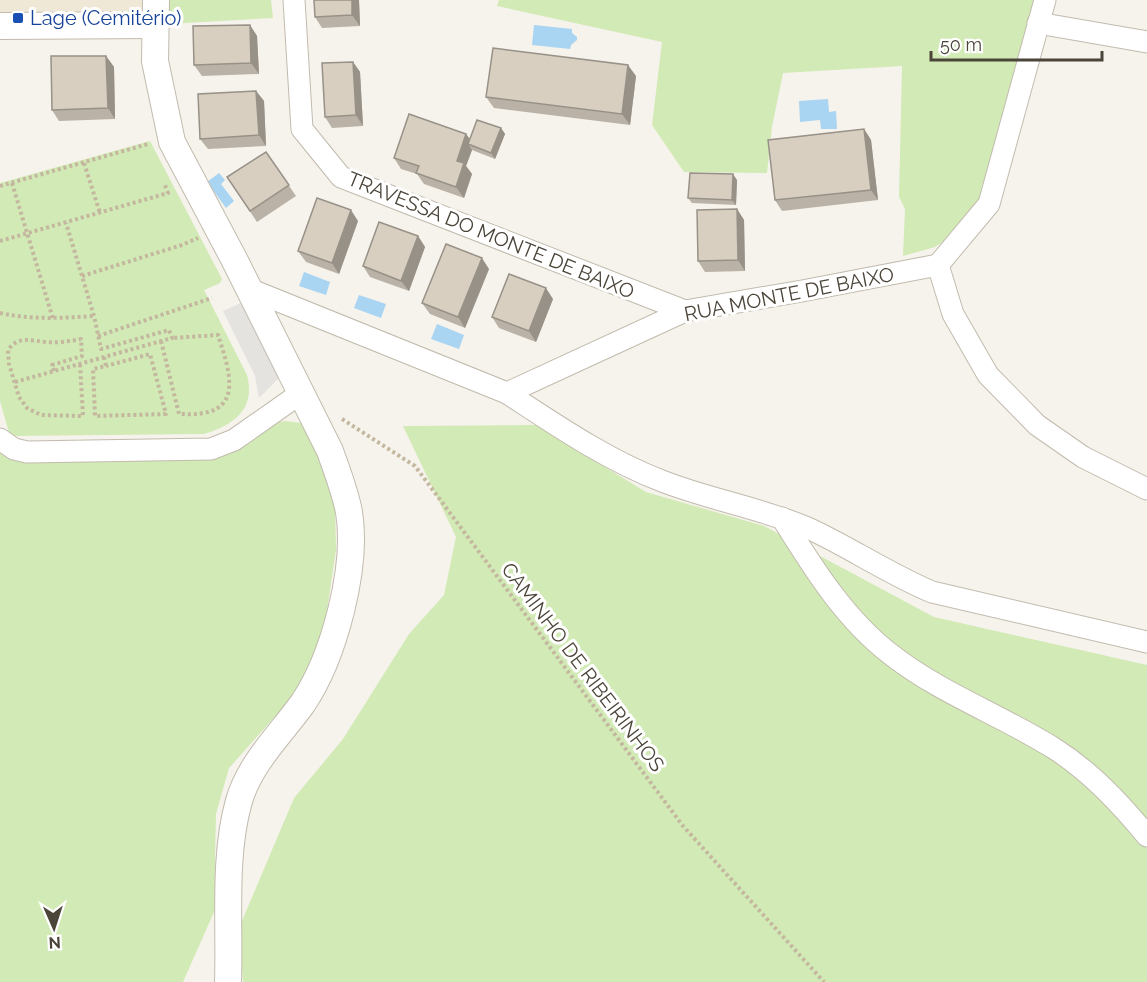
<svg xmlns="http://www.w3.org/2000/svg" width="1147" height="982" font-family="Raleway,sans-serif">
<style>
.education{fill:#efe8d6}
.green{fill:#d2eab5}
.parking{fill:#e5e3e0}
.water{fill:#a9d4f2}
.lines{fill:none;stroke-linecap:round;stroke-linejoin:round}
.minor-casing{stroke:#c2bbae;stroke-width:23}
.tertiary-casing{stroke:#c2bbae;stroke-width:28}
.path{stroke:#c4b79f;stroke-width:4;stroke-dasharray:3 3;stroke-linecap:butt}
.minor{stroke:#fff;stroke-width:21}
.tertiary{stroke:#fff;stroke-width:26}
.wall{fill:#bab2a6}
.shaded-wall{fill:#979187}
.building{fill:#d8cfc1;stroke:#979187;stroke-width:1.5}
.transit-dot{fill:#1a4fb4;stroke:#fff;stroke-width:2}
.labels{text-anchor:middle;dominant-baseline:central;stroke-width:6;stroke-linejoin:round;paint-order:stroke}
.transit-label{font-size:20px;fill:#164399;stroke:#fff;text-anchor:start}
.street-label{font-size:20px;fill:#4b4439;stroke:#fff}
</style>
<rect width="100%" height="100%" fill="#f6f3ec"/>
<!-- education -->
<path class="education" d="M0 0H147V16L0 14Z"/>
<!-- green -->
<g class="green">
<path d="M168 0H271L273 18 168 24Z"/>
<path d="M499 0H1035L984 201 961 230 935 247 903 256 905 209 899 197 902 66 783 73 772 127 767 173 684 172 652 125 662 42 497 6Z"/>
<path d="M150 141 222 279 220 283 204 290 247 375C256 409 234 425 204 434L10 436 0 401V183Z"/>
<path d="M285 421 302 423 306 428 324 470 335 506 336 550 327 610 317 655 298 691 229 768 216 814 215 856 218 903 183 982H0V453L18 461 209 457 275 423Z"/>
<path d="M536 425 646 492 764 526 934 617 1147 665V982H243L239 928 294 798 343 739 409 634 444 595 456 537 403 426Z"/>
</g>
<!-- parking -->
<path class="parking" d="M241 303 280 377 259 398 255 376 223 311Z"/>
<!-- water -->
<g class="water">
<path d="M534 25 572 29V33L577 37V40L571 45 570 49 532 45Z"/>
<path d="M828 99 829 112 836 111 837 129H821L820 120 800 122 799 101Z"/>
<path d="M219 173 225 180 221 184 234 201 226 208 207 182Z"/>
<path d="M304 272 330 282 326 295 299 286Z"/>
<path d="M359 295 386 304 381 318 354 308Z"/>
<path d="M437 324 464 335 459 349 431 339Z"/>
</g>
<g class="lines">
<!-- minor casing -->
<g class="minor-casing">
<g id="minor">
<path d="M294 0 302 129 341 177 685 311"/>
<path d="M1038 23 1147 42"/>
<path d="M938 265 989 204 1045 0"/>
<path d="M249 289 507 393 685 311 802 291 938 265 953 314 988 375 1037 425 1083 457 1147 489"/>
<path d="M507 393C556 425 607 460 662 481 710 500 762 508 810 529 851 548 889 574 932 592L1147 642"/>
<path d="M0 439 14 449 27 452 211 449 234 440 301 393"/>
<path d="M782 518C813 568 846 621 893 656 942 694 1003 716 1055 749 1091 772 1120 803 1147 836"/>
</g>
</g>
<!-- tertiary casing -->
<g class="tertiary-casing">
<g id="tertiary">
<path d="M156 0 155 61 172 142 234 259 330 451C337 471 345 491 349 512 358 567 334 657 303 703 280 735 250 763 239 801 223 856 230 925 228 982"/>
<path d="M0 26 156 25"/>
</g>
</g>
<!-- path -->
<g class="path">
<path d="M84 163 100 213"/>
<path d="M12 183 53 319"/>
<path d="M0 186 148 144V146"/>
<path d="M0 241 168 193 164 183"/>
<path d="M82 276 182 245 198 238"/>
<path d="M0 313C32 320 62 318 94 316"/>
<path d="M98 336 212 298"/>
<path d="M161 341 179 414C187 414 195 415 203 413 245 407 226 361 218 335L172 338"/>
<path d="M104 357 106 366 93 369 95 416 166 414 150 354 106 366"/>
<path d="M54 371 52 365 82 356 81 339C70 341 58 343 47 342 31 341 19 335 8 350L9 364 19 397 27 408 41 415 83 416 80 364"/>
<path d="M15 382 172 338 169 330 101 349 94 316 66 223"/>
<path d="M342 419 415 466 683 826 824 982"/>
</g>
<!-- minor -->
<use href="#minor" class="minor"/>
<!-- tertiary -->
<use href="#tertiary" class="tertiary"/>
</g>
<!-- wall -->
<g class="wall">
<path d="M314 0H359L360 26 322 28 315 17Z"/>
<path d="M250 25 257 36 259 74 202 76 194 65Z"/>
<path d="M106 56 114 67 115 119 59 121 52 110Z"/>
<path d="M353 62 360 72 363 126 332 128 325 117Z"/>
<path d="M636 76 630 125 494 108 486 97Z"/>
<path d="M256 91 264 101 266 146 208 149 200 139Z"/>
<path d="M501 128 505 134 495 159 472 150 466 166 472 174 464 198 424 184 417 174 401 169 394 158 466 134 470 139Z"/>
<path d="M864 129 871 140 878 200 782 211 775 200Z"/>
<path d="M266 152 296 196 257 222 227 177Z"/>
<path d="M737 180 736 205 692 203 688 198Z"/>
<path d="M737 209 744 220 745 271 705 272 698 261Z"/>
<path d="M358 221 339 274 306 262 298 251Z"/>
<path d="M418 236 425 247 409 291 370 277 363 266Z"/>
<path d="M489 269 465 328 430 314 422 303Z"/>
<path d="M553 299 536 342 499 328 492 317Z"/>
</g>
<!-- shaded-wall -->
<g class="shaded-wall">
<path d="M352 0H359L360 26 352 15Z"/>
<path d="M250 25 257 36 259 74 251 63Z"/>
<path d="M106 56 114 67 115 119 108 108Z"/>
<path d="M353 62 360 72 363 126 356 115Z"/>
<path d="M628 65 636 76 630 125 622 114Z"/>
<path d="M256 91 264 101 266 146 259 135Z"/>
<path d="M501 128 505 134 495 159 491 153Z"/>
<path d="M864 129 871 140 878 200 871 190Z"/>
<path d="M466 134 474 145 468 144 472 150 466 166 472 174 464 198 456 187 457 161Z"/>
<path d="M733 174 737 180 736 205 732 200Z"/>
<path d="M737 209 744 220 745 271 738 260Z"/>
<path d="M351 210 358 221 339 274 332 263Z"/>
<path d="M418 236 425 247 409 291 401 281Z"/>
<path d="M482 258 489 269 465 328 458 317Z"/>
<path d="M546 288 553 299 536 342 529 331Z"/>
</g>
<!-- building -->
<g class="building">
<path d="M314 0H352V15L315 17Z"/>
<path d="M250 25 251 63 194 65 193 26Z"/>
<path d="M493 48 628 65 622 114 486 97Z"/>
<path d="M51 56H106L108 108 52 110Z"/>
<path d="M353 62 356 115 325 117 322 63Z"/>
<path d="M256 91 259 135 200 139 198 94Z"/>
<path d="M409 114 466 134 457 161 464 163 456 187 416 173 419 166 394 158Z"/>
<path d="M477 120 501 128 491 153 468 144Z"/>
<path d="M864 129 871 190 775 200 768 140Z"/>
<path d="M266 152 289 185 250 211 227 177Z"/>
<path d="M690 173 733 174 732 200 688 198Z"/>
<path d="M317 198 351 210 332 263 298 251Z"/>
<path d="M737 209 738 260 698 261 697 210Z"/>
<path d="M379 222 418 236 401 281 363 266Z"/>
<path d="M446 244 482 258 458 317 422 303Z"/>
<path d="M509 274 546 288 529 331 492 317Z"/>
</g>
<!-- markers -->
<rect class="transit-dot" x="12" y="12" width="12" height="12" rx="3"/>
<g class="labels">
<!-- transit labels -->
<g class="transit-label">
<text x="30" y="18">Lage (Cemitério)</text>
</g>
<!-- street labels -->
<g class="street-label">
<text transform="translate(491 235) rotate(22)">TRAVESSA DO MONTE DE BAIXO</text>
<text transform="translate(789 294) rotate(-11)">RUA MONTE DE BAIXO</text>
<text transform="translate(583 667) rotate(53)">CAMINHO DE RIBEIRINHOS</text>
</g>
</g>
<!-- north arrow -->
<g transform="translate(54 928) rotate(177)" stroke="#ffffff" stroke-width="4.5" paint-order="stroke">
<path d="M0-4.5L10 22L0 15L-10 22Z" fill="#4b4439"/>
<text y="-9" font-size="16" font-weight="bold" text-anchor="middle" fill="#4b4439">N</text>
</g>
<!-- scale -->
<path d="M931 51v9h171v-9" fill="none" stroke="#4b4439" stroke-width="3"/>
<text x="940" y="51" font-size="18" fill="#4b4439" stroke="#ffffff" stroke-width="4.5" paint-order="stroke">50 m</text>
</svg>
